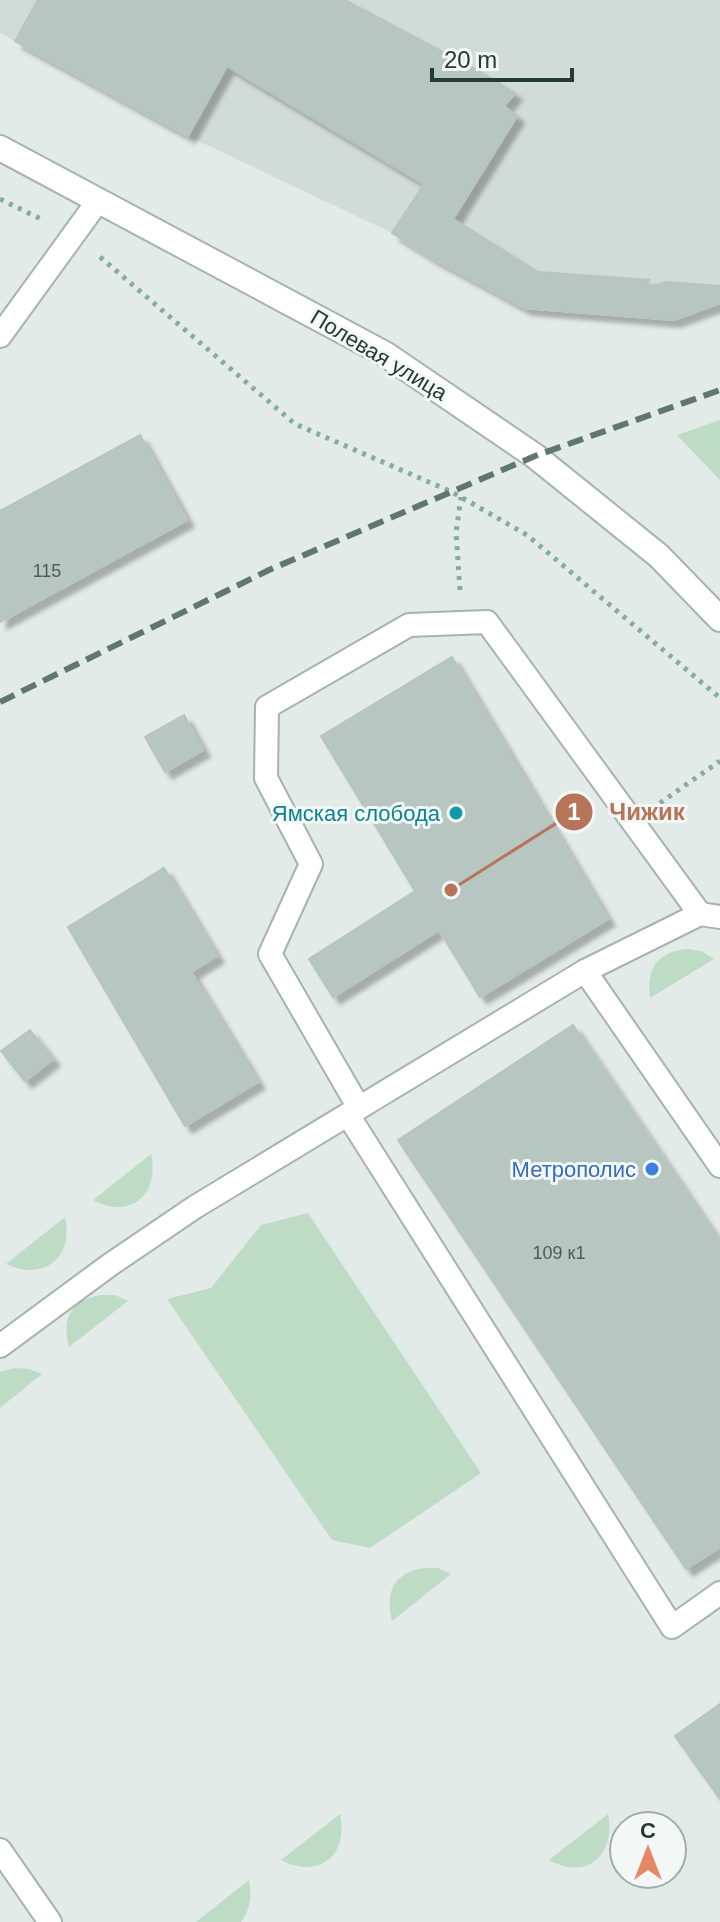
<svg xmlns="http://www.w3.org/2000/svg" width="720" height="1922" font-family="Arial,sans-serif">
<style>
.built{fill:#d1dbd7}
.green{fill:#bedbc6}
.building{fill:#b8c6c1;stroke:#b6c5bf;stroke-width:2;filter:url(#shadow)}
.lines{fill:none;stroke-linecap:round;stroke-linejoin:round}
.service-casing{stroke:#a6b3af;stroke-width:26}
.tertiary-casing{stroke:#a6b3af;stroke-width:28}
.path{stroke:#86aca1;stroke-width:5;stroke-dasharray:4 6;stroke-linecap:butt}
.service{stroke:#fff;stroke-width:22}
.tertiary{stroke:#fff;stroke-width:24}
.rail{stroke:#5f7770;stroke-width:6;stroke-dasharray:16 8;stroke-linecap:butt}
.culture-dot{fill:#0f9aa8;stroke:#f3f8f6;stroke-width:3}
.shop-dot{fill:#3f7fe0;stroke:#f3f8f6;stroke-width:3}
.labels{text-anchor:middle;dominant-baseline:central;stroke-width:6;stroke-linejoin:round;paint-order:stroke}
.number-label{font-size:18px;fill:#495e58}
.street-label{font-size:22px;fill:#243b35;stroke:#f3f8f6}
.culture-label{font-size:22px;fill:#0d838f;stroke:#f3f8f6;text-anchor:end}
.shop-label{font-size:22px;fill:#366cbe;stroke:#f3f8f6;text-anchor:end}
.leader{fill:none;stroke:#b6745a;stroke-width:3}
.callout-dot{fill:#b6745a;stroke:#f3f8f6;stroke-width:3}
.mark-label{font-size:24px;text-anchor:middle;font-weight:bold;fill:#fff}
.callout-label{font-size:24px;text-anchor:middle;font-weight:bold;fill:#b6745a;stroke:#f3f8f6;stroke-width:6;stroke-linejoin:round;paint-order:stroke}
</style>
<defs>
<filter id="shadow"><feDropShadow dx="7" dy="7" stdDeviation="2" flood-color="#0004"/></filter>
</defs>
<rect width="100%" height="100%" fill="#e3ebe8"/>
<!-- built -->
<path class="built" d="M0 0H720V303L439 261 392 233 188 136 0 33Z"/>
<!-- green -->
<g class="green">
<path d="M720 420V480L677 435Z"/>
<path d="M688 949 701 951 714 959 650 998C646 969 657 951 688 949Z"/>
<path d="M151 1154C160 1195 130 1220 93 1200Z"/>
<path d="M308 1213 481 1473 370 1548 332 1540 167 1299 211 1288 261 1225Z"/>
<path d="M65 1217C74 1258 44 1282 6 1264Z"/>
<path d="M101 1295H115L128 1301 69 1347C61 1318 71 1300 101 1295Z"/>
<path d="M15 1368 29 1369 42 1374 0 1408V1372Z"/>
<path d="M424 1568H438L451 1574 392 1621C385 1592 393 1573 424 1568Z"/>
<path d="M340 1814C349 1855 319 1880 281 1860Z"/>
<path d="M608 1814C616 1855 587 1881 549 1860Z"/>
<path d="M249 1880C252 1896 251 1908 241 1922H196Z"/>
</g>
<!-- building -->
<g class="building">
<path d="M38 0H345L477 70 515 93 504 106 517 116 453 219 538 272 649 280 646 288 666 282 720 286V303L674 320 525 308 432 258 392 233 424 184 227 66 188 136 15 41Z"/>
<path d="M140 435 187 520 0 622V511Z"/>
<path d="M452 657 608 919 480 997 439 930 333 997 309 959 415 891 321 736Z"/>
<path d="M184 715 203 750 165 772 145 737Z"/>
<path d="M164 868 217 956 191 972 258 1082 185 1126 68 927Z"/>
<path d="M573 1025 720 1242V1547L686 1569 398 1140Z"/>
<path d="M30 1030 53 1059 25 1081 1 1051Z"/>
<path d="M720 1704V1799L675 1736Z"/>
</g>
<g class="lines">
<!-- service casing -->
<g class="service-casing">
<g id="service">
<path d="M0 336 98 201"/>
<path d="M585 971 720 1166"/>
<path d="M359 1108 270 954 311 864 266 778 267 707 409 625 487 622 700 914 720 917"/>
<path d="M348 1115 672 1627 720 1593"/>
<path d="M0 1346 111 1264 195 1207 585 971 700 914"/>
<path d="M0 1850 50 1922"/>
</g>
</g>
<!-- tertiary casing -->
<g class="tertiary-casing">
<path id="tertiary" d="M0 148 385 354 535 456 659 556 720 619"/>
</g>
<!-- path -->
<g class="path">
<path d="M0 199 41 219"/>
<path d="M100 257 295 424 452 492 527 535 720 698"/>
<path d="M460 590 456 533 461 497"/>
<path d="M660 803 720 761"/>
</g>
<!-- service -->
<use href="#service" class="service"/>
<!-- tertiary -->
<use href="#tertiary" class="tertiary"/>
<!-- rail -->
<path class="rail" d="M0 702 269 570 535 456 720 390"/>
</g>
<!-- markers -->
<circle class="culture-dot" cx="456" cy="813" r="8"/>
<circle class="shop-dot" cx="652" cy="1169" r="8"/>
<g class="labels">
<!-- number labels -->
<g class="number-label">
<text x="47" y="571">115</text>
<text x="559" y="1253">109 к1</text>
</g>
<!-- street labels -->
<g class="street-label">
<text transform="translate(379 355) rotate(31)">Полевая улица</text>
</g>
<!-- culture labels -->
<g class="culture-label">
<text x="440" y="813">Ямская слобода</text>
</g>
<!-- shop labels -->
<g class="shop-label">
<text x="636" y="1169">Метрополис</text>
</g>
</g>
<!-- callouts -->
<path class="leader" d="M451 890L574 812"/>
<g class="callout-dot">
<circle cx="451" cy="890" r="8"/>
<circle cx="574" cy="812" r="20"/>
</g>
<g class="mark-label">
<text x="574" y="820">1</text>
</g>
<g class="callout-label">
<text x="647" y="820">Чижик</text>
</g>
<!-- north arrow -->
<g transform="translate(648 1850)"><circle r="38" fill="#f3f8f6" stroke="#a0aca9" stroke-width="2"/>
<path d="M0-6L14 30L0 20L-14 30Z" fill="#e68767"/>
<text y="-12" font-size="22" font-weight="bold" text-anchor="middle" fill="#243b35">С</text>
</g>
<!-- scale -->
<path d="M432 68v12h140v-12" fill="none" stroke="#243b35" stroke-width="4"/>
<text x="444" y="68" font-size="24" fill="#243b35" stroke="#f3f8f6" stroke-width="6" paint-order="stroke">20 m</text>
</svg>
